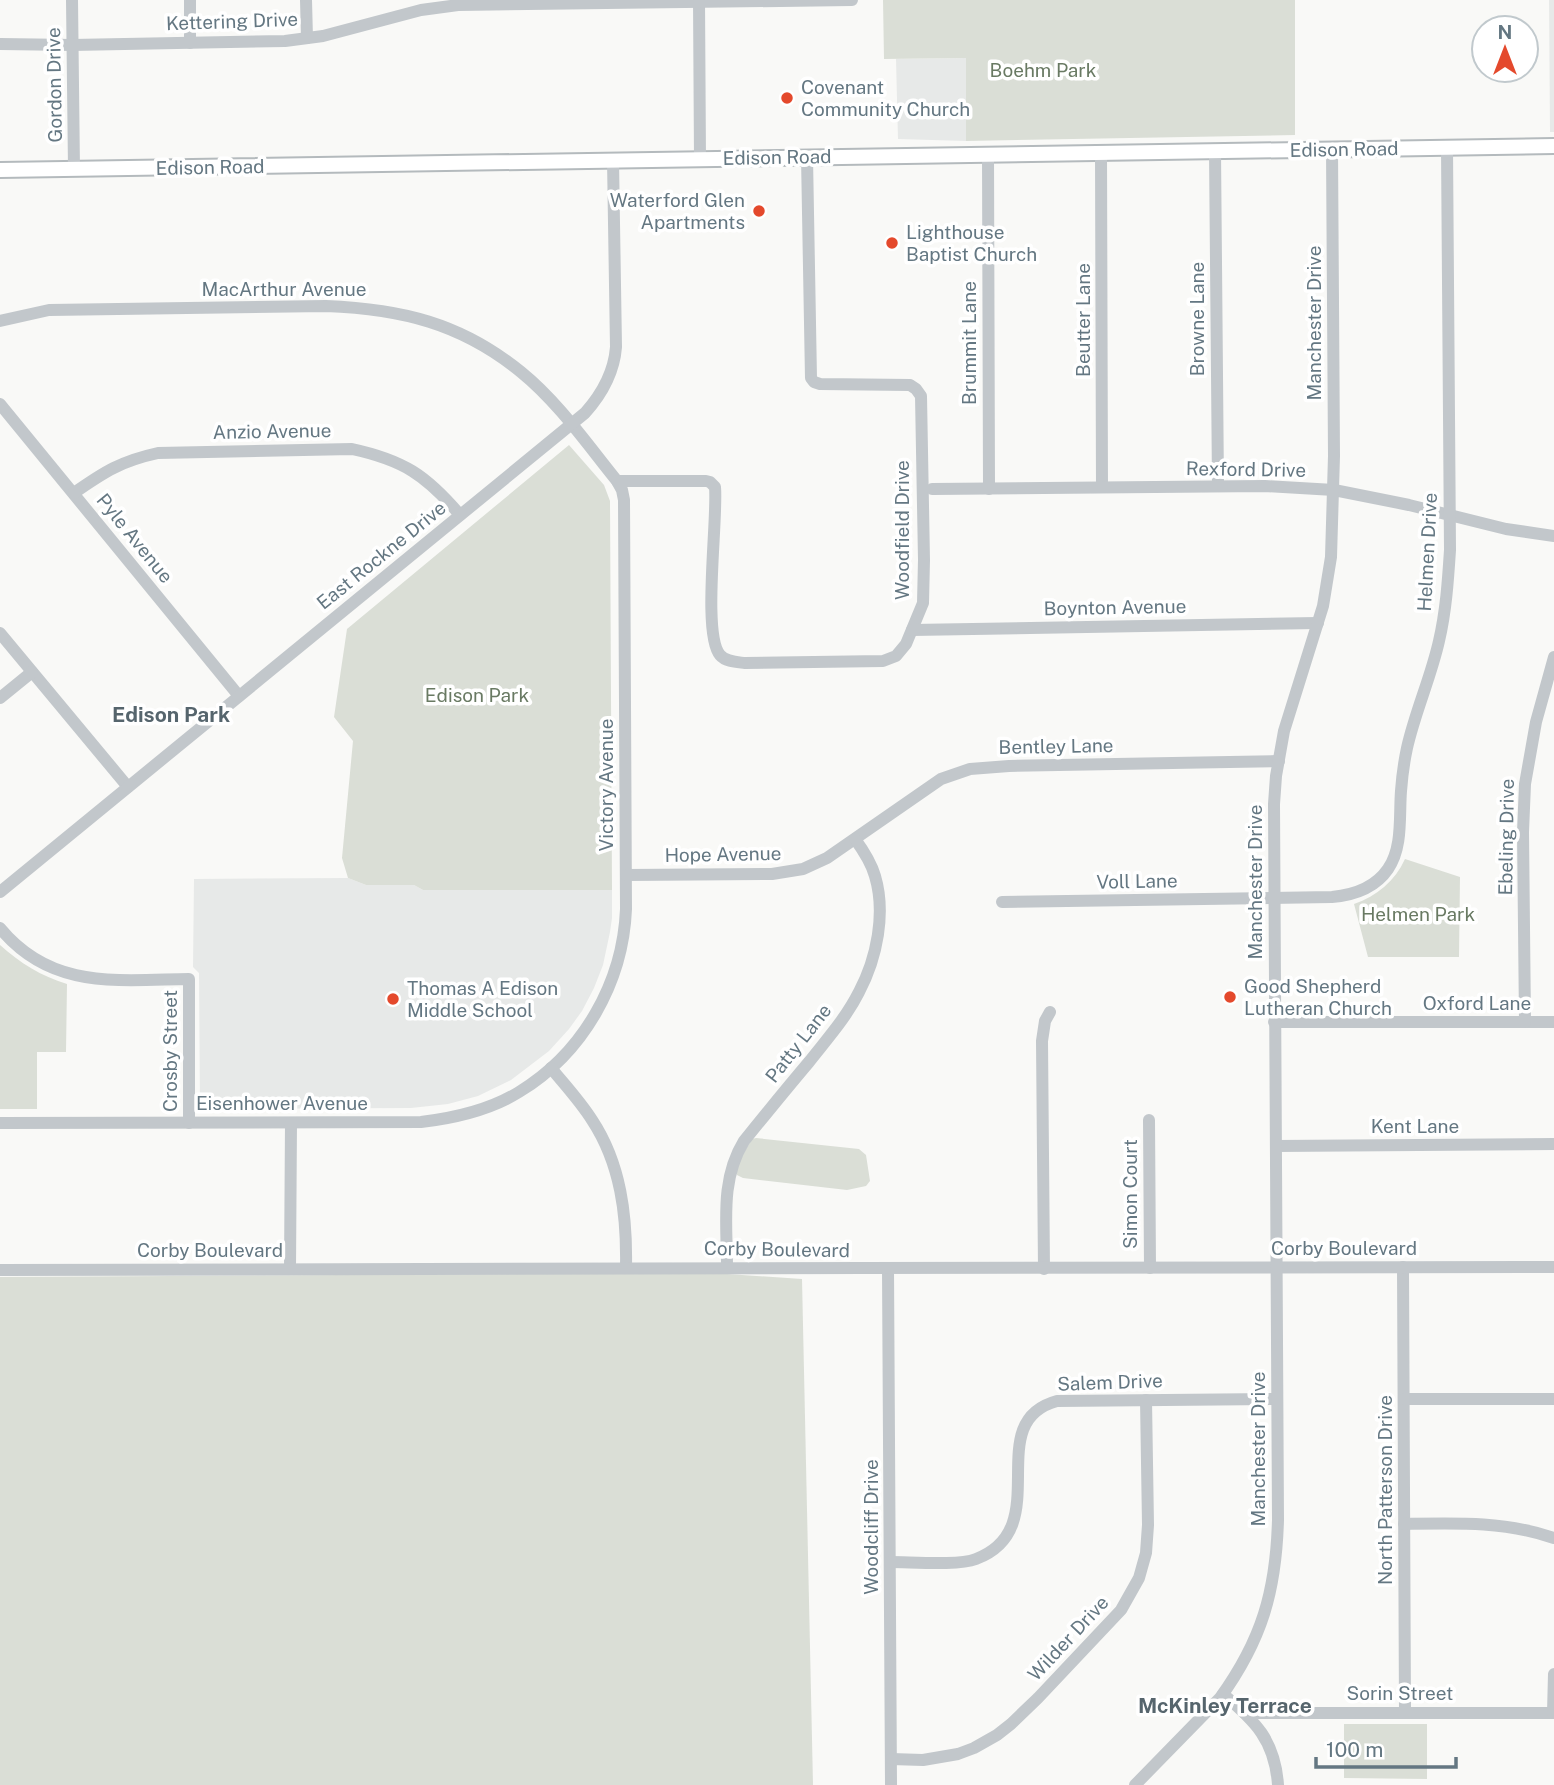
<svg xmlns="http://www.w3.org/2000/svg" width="1554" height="1785" font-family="'Public Sans',sans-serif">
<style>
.built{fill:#e7e9e8}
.green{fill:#daded6}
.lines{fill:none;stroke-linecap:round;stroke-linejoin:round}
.major-casing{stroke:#b4babd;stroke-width:18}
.minor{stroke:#c2c7cb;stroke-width:12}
.major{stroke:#fff;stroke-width:14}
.poi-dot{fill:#e4492c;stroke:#fff;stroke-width:2.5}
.labels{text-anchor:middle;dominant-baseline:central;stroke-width:7;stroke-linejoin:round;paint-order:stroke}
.street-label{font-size:19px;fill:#647782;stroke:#fff}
.park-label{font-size:19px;fill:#697a63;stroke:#fff}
.poi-label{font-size:19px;fill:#647782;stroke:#fff;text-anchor:start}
.neighbourhood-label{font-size:21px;font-weight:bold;fill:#56656d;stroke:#fff}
</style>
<rect width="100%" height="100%" fill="#f9f9f7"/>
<!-- built -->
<g class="built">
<path d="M1549 0H1554V132H1550Z"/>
<path d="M966 58V141L898 139 896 59Z"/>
<path d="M348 878 366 885H414L423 890H612V918L610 932 603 965 594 988 582 1011 569 1029 549 1051 511 1080 478 1096 448 1104 411 1108 203 1109 200 1107 199 973 193 967 194 879Z"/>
</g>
<!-- green -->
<g class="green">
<path d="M883 0H1295V135L966 141V58L884 59Z"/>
<path d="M569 445 604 485 610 501 612 890H423L414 885H366L348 878 342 858 353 741 334 717 347 629Z"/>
<path d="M1405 859 1460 877 1459 957H1368L1354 904C1377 896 1395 881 1405 859Z"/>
<path d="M0 945C20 963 41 976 67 984L66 1052H37V1109H0Z"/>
<path d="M756 1138 859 1149 866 1155 870 1181 866 1186 847 1190 743 1178 737 1175 736 1166 752 1139Z"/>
<path d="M689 1273 727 1274 802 1279 813 1785H0V1277Z"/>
<path d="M1344 1724H1427V1779L1344 1778Z"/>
</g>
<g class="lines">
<!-- major casing -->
<g class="major-casing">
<path id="major" d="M0 170 1554 146"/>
</g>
<!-- minor -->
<g class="minor">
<path d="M72 0 74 169"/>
<path d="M190 0V43"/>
<path d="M306 0 307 38"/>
<path d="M699 0 700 159"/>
<path d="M0 44 72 45 285 41 323 36 421 10 458 5 852 0"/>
<path d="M1215 151 1218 486"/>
<path d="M1101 152 1102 487"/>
<path d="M988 154 989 489"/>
<path d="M0 321 49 310 326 306C401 309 461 323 521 372 558 402 587 444 617 481L622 490 624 500 626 909C623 983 583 1053 519 1092 490 1110 455 1118 421 1122L0 1123"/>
<path d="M0 404 239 696"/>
<path d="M617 481H706L710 482 715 487C718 519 702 634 720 655 726 662 737 662 745 663L883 661 896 656 906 644 923 603 924 560 921 396 916 389 910 385 820 384 814 382 811 378 807 157"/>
<path d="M932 489 1265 486 1334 490 1409 505 1506 529 1554 536"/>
<path d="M74 493C104 472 121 461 158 453L352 449C403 460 426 475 460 515"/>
<path d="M912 630 1318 623"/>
<path d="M0 633 128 787"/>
<path d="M0 698 32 672"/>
<path d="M626 875 772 874 803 869 827 858 941 779 970 769 1009 766 1279 761"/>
<path d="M0 892 585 413C602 394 614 373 616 347L613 160"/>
<path d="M1002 902 1332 897C1354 895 1375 888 1388 869 1403 847 1399 817 1401 791 1402 777 1404 762 1407 748 1415 712 1431 677 1439 641 1446 611 1448 581 1450 550L1447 148"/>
<path d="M0 928C51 990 117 980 189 979V1123"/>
<path d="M1274 1022H1554"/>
<path d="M1525 1022 1523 832 1525 784 1536 722 1554 657"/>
<path d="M551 1068C565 1085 580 1101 592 1120 621 1164 627 1216 626 1267"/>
<path d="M1149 1120 1150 1268"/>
<path d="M1276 1146 1554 1144"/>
<path d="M727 1267C727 1223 720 1180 744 1141 765 1115 787 1088 809 1062 827 1039 846 1018 859 992 877 958 886 913 875 876 871 862 863 850 855 839"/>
<path d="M1403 1267 1405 1713"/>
<path d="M290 1268 291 1123"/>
<path d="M888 1269 891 1785"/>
<path d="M1044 1269 1042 1041 1045 1021 1050 1012"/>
<path d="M0 1270C518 1267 1036 1269 1554 1267"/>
<path d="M1404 1399H1554"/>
<path d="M1404 1524C1455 1523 1505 1521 1554 1538"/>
<path d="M890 1562C912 1562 958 1566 976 1559 1058 1528 979 1422 1057 1401L1277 1399"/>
<path d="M1223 1694C1255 1721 1275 1740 1278 1785"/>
<path d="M1245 1713H1554"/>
<path d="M1553 1713 1554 1674"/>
<path d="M891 1759 923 1760 958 1754 974 1748 997 1735 1011 1724 1038 1698 1121 1610 1139 1578 1146 1553 1148 1525 1146 1400"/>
<path d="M1135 1785 1220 1698C1262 1640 1276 1591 1278 1520L1274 804 1276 776 1284 731 1323 606 1331 557 1334 456 1332 149"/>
</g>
<!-- major -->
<use href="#major" class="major"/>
</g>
<!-- markers -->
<g class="poi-dot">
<circle cx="787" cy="98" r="7"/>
<circle cx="759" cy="211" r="7"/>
<circle cx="892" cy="243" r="7"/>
<circle cx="1230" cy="997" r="7"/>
<circle cx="393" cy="999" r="7"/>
</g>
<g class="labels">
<!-- street labels -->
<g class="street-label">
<text transform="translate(232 21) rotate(-2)">Kettering Drive</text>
<text transform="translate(54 85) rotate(-91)">Gordon Drive</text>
<text transform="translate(1344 149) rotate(-1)">Edison Road</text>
<text transform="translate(777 157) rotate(-1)">Edison Road</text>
<text transform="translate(210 167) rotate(-1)">Edison Road</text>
<text x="284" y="289">MacArthur Avenue</text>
<text transform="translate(1197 319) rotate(-90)">Browne Lane</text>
<text transform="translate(1083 320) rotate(-90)">Beutter Lane</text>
<text transform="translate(1314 323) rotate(-90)">Manchester Drive</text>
<text transform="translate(969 343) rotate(-90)">Brummit Lane</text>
<text transform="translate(272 431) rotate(-1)">Anzio Avenue</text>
<text transform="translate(1246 469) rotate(1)">Rexford Drive</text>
<text transform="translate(902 530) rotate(-90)">Woodfield Drive</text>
<text transform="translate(135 538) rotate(51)">Pyle Avenue</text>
<text transform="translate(1427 552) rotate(-87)">Helmen Drive</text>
<text transform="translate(381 555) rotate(-39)">East Rockne Drive</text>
<text transform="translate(1115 607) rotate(-1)">Boynton Avenue</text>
<text transform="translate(1056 746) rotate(-1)">Bentley Lane</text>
<text transform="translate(606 785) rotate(-90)">Victory Avenue</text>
<text transform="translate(1506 837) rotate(-89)">Ebeling Drive</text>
<text transform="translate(723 854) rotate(-1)">Hope Avenue</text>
<text transform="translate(1137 881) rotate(-1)">Voll Lane</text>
<text transform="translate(1255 882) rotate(-90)">Manchester Drive</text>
<text x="1477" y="1003">Oxford Lane</text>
<text transform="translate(798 1043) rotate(-52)">Patty Lane</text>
<text transform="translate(170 1051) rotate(-90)">Crosby Street</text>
<text x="282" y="1103">Eisenhower Avenue</text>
<text x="1415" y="1126">Kent Lane</text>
<text transform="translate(1130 1194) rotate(-90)">Simon Court</text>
<text x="1344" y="1248">Corby Boulevard</text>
<text transform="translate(777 1249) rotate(1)">Corby Boulevard</text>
<text x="210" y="1250">Corby Boulevard</text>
<text transform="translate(1110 1382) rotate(-2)">Salem Drive</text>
<text transform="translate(1258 1449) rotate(-90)">Manchester Drive</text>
<text transform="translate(1385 1490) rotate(-90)">North Patterson Drive</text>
<text transform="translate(871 1527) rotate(-90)">Woodcliff Drive</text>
<text transform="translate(1068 1638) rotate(-47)">Wilder Drive</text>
<text x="1400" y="1693">Sorin Street</text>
</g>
<!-- park labels -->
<g class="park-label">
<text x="1043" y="70">Boehm Park</text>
<text x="477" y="695">Edison Park</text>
<text x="1418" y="914">Helmen Park</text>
</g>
<!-- poi labels -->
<g class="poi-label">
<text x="801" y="87">Covenant<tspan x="801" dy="22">Community Church</tspan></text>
<text x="745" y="200" text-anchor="end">Waterford Glen<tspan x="745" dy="22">Apartments</tspan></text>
<text x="906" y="232">Lighthouse<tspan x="906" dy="22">Baptist Church</tspan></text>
<text x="1244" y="986">Good Shepherd<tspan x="1244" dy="22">Lutheran Church</tspan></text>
<text x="407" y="988">Thomas A Edison<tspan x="407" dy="22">Middle School</tspan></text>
</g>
<!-- neighbourhood labels -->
<g class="neighbourhood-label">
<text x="171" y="714">Edison Park</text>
<text x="1225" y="1705">McKinley Terrace</text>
</g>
</g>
<!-- north arrow -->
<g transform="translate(1505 49)"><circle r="33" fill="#ffffff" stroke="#c1c9cd" stroke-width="2"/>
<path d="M0-5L12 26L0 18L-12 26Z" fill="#e4492c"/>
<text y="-10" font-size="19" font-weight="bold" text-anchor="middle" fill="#647782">N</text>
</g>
<!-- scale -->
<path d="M1316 1757v10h140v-10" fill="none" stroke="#647782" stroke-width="3.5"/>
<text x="1326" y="1757" font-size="21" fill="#647782" stroke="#ffffff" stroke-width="5" paint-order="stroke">100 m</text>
</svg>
